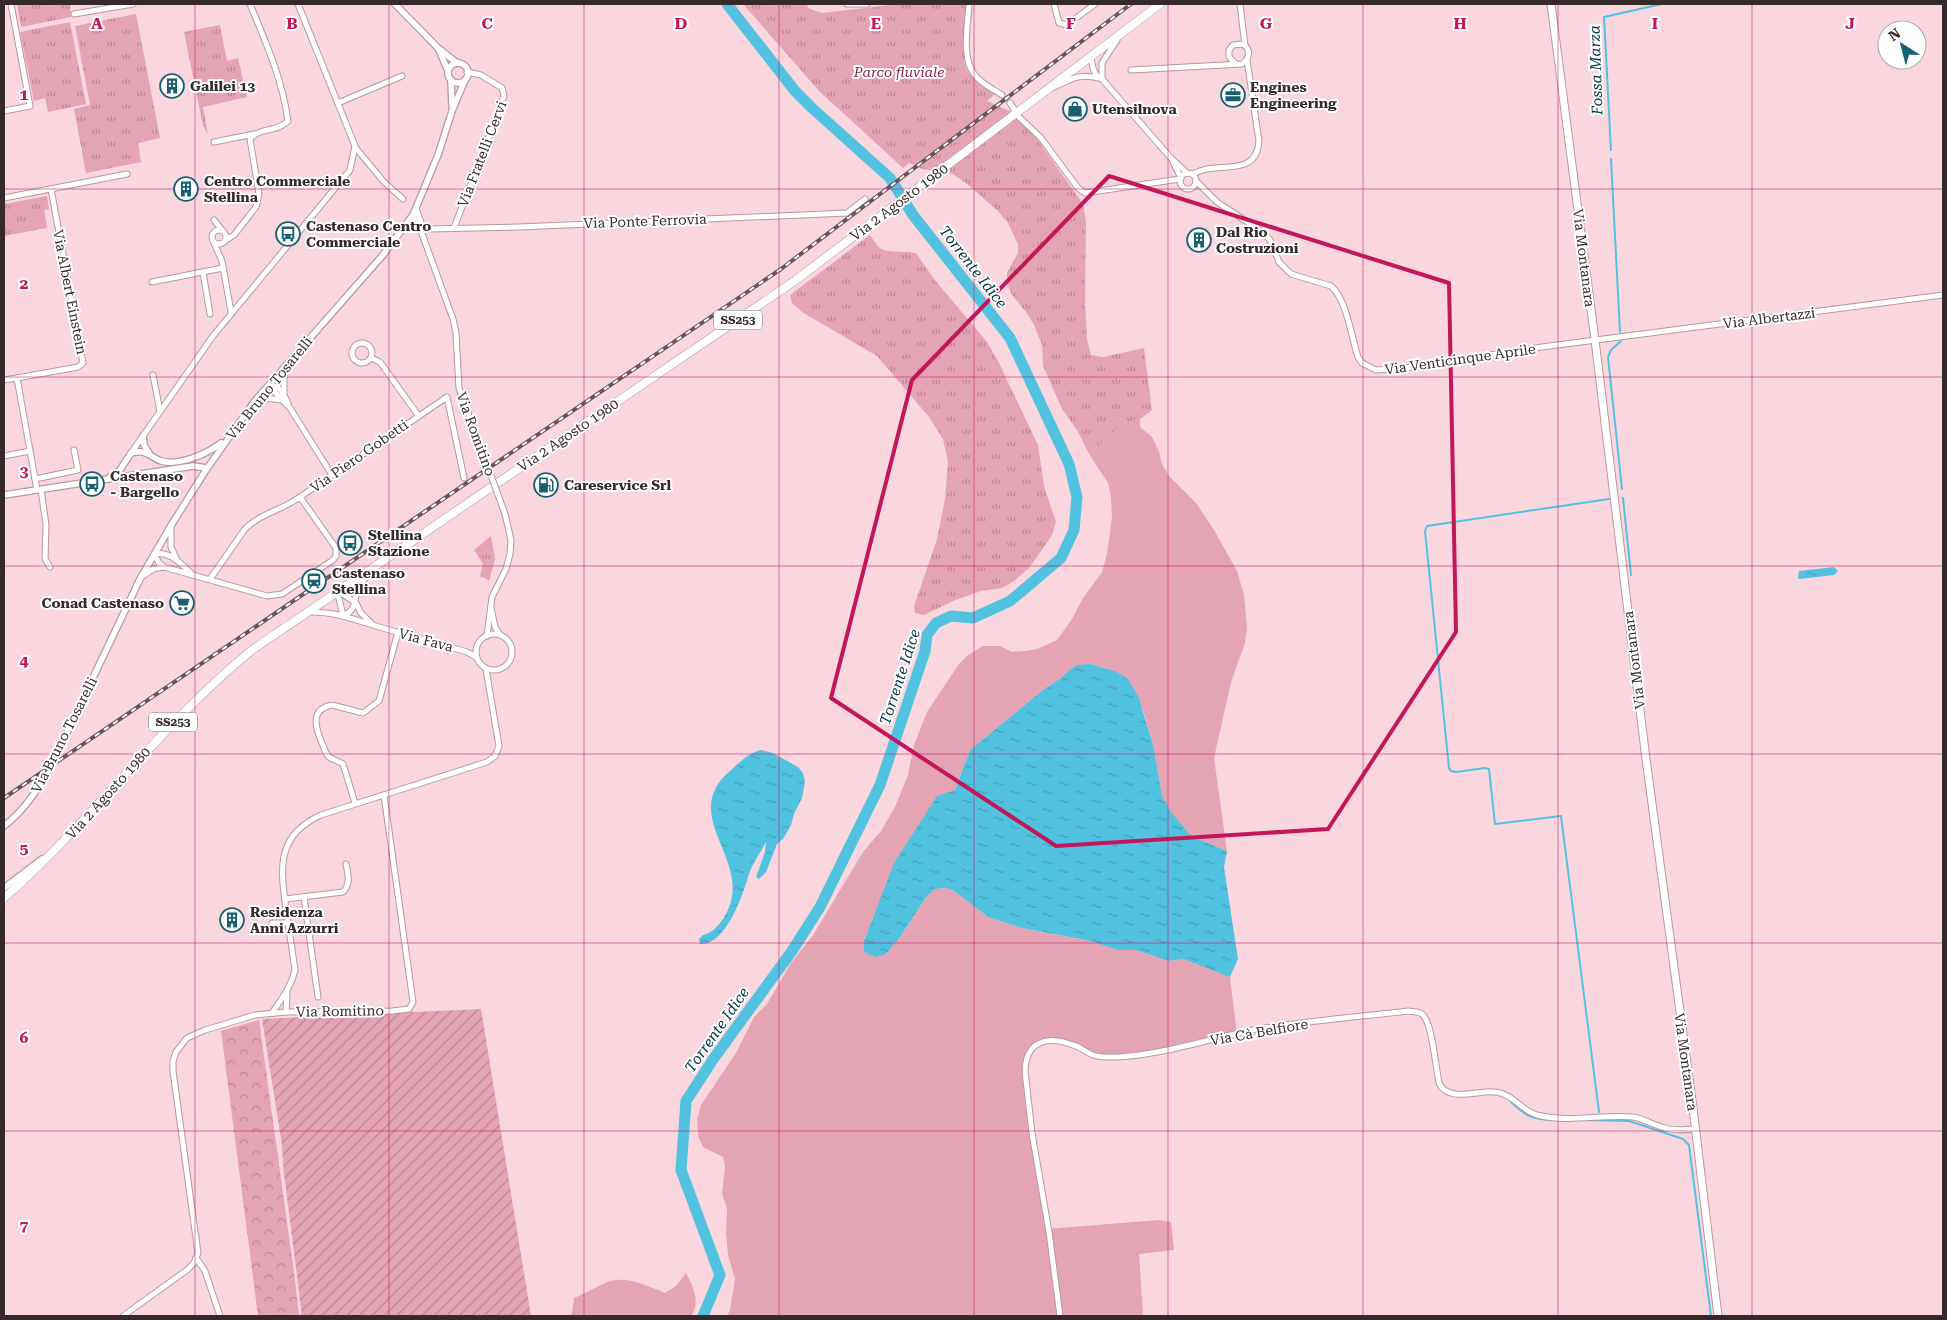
<svg xmlns="http://www.w3.org/2000/svg" width="1947" height="1320" font-family="'Roboto Serif',serif">
<style>
.grass{fill:#e5a4b3}
.forest{fill:url(#forest-crowns)}
.park{fill:url(#park-tufts)}
.garden{fill:url(#garden-furrows)}
.water{fill:url(#water-ripples)}
.lines{fill:none;stroke-linecap:round;stroke-linejoin:round}
.stream{stroke:#52c2e1;stroke-width:2}
.river{stroke:#52c2e1;stroke-width:11}
.minor-tunnel{stroke:#d3b4ba;stroke-width:5;stroke-dasharray:5 2.5;stroke-linecap:butt}
.minor-casing{stroke:#b9989f;stroke-width:7}
.tertiary-casing{stroke:#b9989f;stroke-width:8}
.secondary-casing{stroke:#b9989f;stroke-width:9}
.primary-casing{stroke:#b9989f;stroke-width:9}
.minor{stroke:#fff;stroke-width:5}
.tertiary{stroke:#fff;stroke-width:5.5}
.secondary{stroke:#fff;stroke-width:7}
.primary{stroke:#fff;stroke-width:8}
.rail-casing{stroke:#685559;stroke-width:4}
.rail{stroke:#fff;stroke-width:2;stroke-dasharray:5.5;stroke-linecap:butt}
.minor-bridge-casing{stroke:#b9989f;stroke-width:7;stroke-linecap:butt}
.minor-bridge{stroke:#fff;stroke-width:5}
.marked{fill:none;stroke:#c2185b;stroke-width:4;stroke-linejoin:round}
.grid{fill:none;stroke:#c2185b;stroke-width:1;stroke-opacity:0.55}
.labels{text-anchor:middle;dominant-baseline:central;stroke-width:4;stroke-linejoin:round;paint-order:stroke}
.shield{fill:#fff;stroke:#72696b;stroke-width:1}
.shield-label{font-size:12px;font-weight:bold;fill:#36292c}
.park-label{font-size:14px;font-style:italic;fill:#8b2448;stroke:#fff}
.poi-label{font-size:14px;font-weight:bold;fill:#36292c;stroke:#fff;text-anchor:start}
.street-label{font-size:14px;fill:#36292c;stroke:#fff}
.water-label{font-size:15px;font-style:italic;fill:#003441;stroke:#fff}
.grid-label{font-size:16px;text-anchor:middle;font-weight:bold;fill:#c2185b;stroke:#fff;stroke-width:4;stroke-linejoin:round;paint-order:stroke}
</style>
<defs>
<pattern id="forest-crowns" width="20" height="18" patternUnits="userSpaceOnUse" patternTransform="scale(1.25)"><rect width="20" height="18" fill="#e5a4b3"/><path d="M2 6a3 3 0 1 1 6 0M12 15a3 3 0 1 1 6 0" fill="none" stroke="#ba8692"/></pattern>
<pattern id="park-tufts" width="24" height="20" patternUnits="userSpaceOnUse" patternTransform="scale(1.25)"><rect width="24" height="20" fill="#e5a4b3"/><path d="M3 7l-1-3M5 7V3M7 7l1-3M15 17l-1-3M17 17v-4M19 17l1-3" fill="none" stroke="#ba8692"/></pattern>
<pattern id="garden-furrows" width="10" height="10" patternUnits="userSpaceOnUse" patternTransform="scale(1.25)"><rect width="10" height="10" fill="#e5a4b3"/><path d="M-1 1l2-2M0 10L10 0M9 11l2-2" fill="none" stroke="#ba8692"/></pattern>
<pattern id="water-ripples" width="26" height="14" patternUnits="userSpaceOnUse" patternTransform="scale(1.25)"><rect width="26" height="14" fill="#52c2e1"/><path d="M2 4q2-2 4 0t4 0M15 11q2-2 4 0t4 0" fill="none" stroke="#459eb7"/></pattern>
</defs>
<rect width="100%" height="100%" fill="#fad7de"/>
<!-- grass -->
<g class="grass">
<path d="M1140 419V427L1152 437 1159 451 1162 464 1169 476 1196 503 1214 530 1237 571 1244 595 1247 627 1245 643 1231 682 1214 758 1227 851 1191 836 1170 812 1162 796 1153 744 1143 710 1117 672 1091 664 1069 670 1061 678 1043 690 970 750 955 790 875 912 864 941 865 952 886 954 900 937 927 896 935 889 946 888 954 891 988 917 1022 928 1086 940 1118 950H1136L1169 961 1183 959 1230 977 1237 1034 1160 1050 1119 1056 1099 1057 1088 1053 1069 1041 1051 1038 1037 1041 1027 1049 1023 1065 1028 1113 1046 1229 1159 1220 1171 1222 1174 1250 1139 1254 1143 1316H727L730 1310 735 1279 728 1255 726 1233 727 1209 722 1193 725 1167 723 1157 703 1147 698 1136 697 1120 701 1105 736 1053 754 1017 767 1004 791 963 813 935 863 852 881 831 895 807 908 775 914 745 927 712 959 664 968 655 983 646H1000L1012 652 1026 651 1037 649 1057 640 1072 619 1083 598 1102 572 1107 554 1112 517 1111 498 1108 483 1089 454 1124 423Z"/>
<path d="M686 1273C693 1286 701 1302 691 1316H570L572 1313 574 1298C586 1293 596 1287 607 1282 625 1275 648 1286 665 1293L676 1286Z"/>
</g>
<!-- forest -->
<path class="forest" d="M259 1020 295 1280 299 1316H258L221 1031Z"/>
<!-- park -->
<g class="park">
<path d="M17 4H70L71 17 21 27Z"/>
<path d="M743 4H807L808 8 822 13 899 4H966L964 61 967 70 978 83 995 94 987 101 1021 116 1083 204 1086 222 1085 304 1087 339 1091 355 1103 357 1144 348 1152 410 1140 419 1124 423 1089 454 1077 430 1062 409 1043 366 1042 345 1034 325 1026 312 1012 295 1007 284V273L1018 253V244L1008 223 998 211 966 183 951 173 922 169 909 163 903 168 819 91Z"/>
<path d="M136 14 160 138 138 143 141 162 86 173 74 109 90 105 75 26Z"/>
<path d="M70 22 86 104 48 112 45 98 34 101 20 32Z"/>
<path d="M220 25 227 61 238 58 247 97 203 107 208 134 203 126 184 32Z"/>
<path d="M47 196 49 209 44 210 47 228 4 236V204Z"/>
<path d="M870 235C873 239 876 245 880 248 886 253 907 251 916 253L934 279 987 342 998 361 1038 445 1044 486 1056 522 1051 537 1029 568 1014 581 1002 588 981 591 953 601 924 615 915 613 914 606 937 539 945 499 948 462 943 439 929 417 877 356 802 312 792 303 790 295Z"/>
<path d="M491 536 495 559 489 581 485 578 480 577 483 564 474 550Z"/>
</g>
<!-- garden -->
<path class="garden" d="M481 1009 531 1316H302L283 1165 282 1145 262 1019Z"/>
<!-- water -->
<g class="water">
<path d="M1834 567 1838 571 1834 575 1799 579 1798 578 1799 571Z"/>
<path d="M1091 664 1117 672 1128 679 1138 696 1153 744 1162 796 1171 812 1191 836 1227 851 1224 867 1238 959 1230 977 1183 959 1169 961 1136 950H1118L1086 940 1022 928 988 917 954 891 946 888 935 889 927 896 900 937 886 954 875 957 864 952V941L894 863 937 796 955 790 970 750 1043 690 1061 678 1069 670 1078 665Z"/>
<path d="M761 750 773 753 798 767 803 773 805 781 802 798 794 814 791 825 783 839 777 844 766 872 759 879 756 877 765 852 766 842C761 852 753 863 749 874 743 894 726 946 700 944L699 939 703 935C712 933 718 926 723 919 760 863 675 818 730 771 740 762 748 753 761 750Z"/>
</g>
<g class="lines">
<!-- stream -->
<g class="stream">
<path d="M1611 150 1604 17 1662 4"/>
<path d="M1611 159 1620 332"/>
<path d="M1621 341 1611 350 1608 357 1622 489"/>
<path d="M1623 498 1631 575"/>
<path d="M1511 1102C1527 1117 1533 1120 1555 1120"/>
<path d="M1599 1112 1561 816 1495 824 1489 769 1485 768 1456 772 1451 771 1449 768 1425 531 1427 526 1609 499"/>
<path d="M1582 1120 1629 1121 1683 1139 1689 1145 1711 1316"/>
</g>
<!-- river -->
<path class="river" d="M703 1316 720 1275 681 1170 686 1101 714 1058 792 951 820 907 880 785 925 651 927 635 936 623 951 616 973 618 1010 601 1061 558 1074 530 1077 497 1069 464 1010 338 913 215 890 178 812 108 795 91 727 4"/>
<!-- minor-tunnel -->
<path class="minor-tunnel" d="M1002 95 1010 103"/>
<!-- minor casing -->
<g class="minor-casing">
<g id="minor">
<path d="M847 4H867"/>
<path d="M969 4C968 24 961 56 974 74 980 83 993 89 1002 95"/>
<path d="M1054 4 1059 23 1067 25 1095 4"/>
<path d="M1240 4 1245 46"/>
<path d="M74 14 133 4"/>
<path d="M1091 56C1092 65 1093 75 1102 79L1170 157 1187 173"/>
<path d="M1131 70 1242 64C1250 59 1251 49 1243 44L1233 45 1229 50V57L1236 64"/>
<path d="M1102 79V63L1117 40"/>
<path d="M1054 87C1072 79 1079 73 1099 78"/>
<path d="M338 103 402 76"/>
<path d="M1010 103 1014 109"/>
<path d="M4 111 30 106 11 4"/>
<path d="M1019 117 1041 138 1078 188 1085 193 1180 179"/>
<path d="M214 142 254 134"/>
<path d="M355 147 384 182 403 199"/>
<path d="M1173 162 1181 178"/>
<circle cx="1188" cy="181" r="8"/>
<path d="M1192 174C1197 172 1201 170 1207 169 1228 165 1257 173 1259 141L1247 60"/>
<path d="M1196 181 1217 202 1264 233 1270 240 1279 262 1291 274 1331 286C1347 300 1351 336 1358 357L1362 363 1376 370 1405 368 1542 347 1943 295"/>
<path d="M4 198 127 174"/>
<path d="M416 209 421 222V230"/>
<path d="M413 215 416 224 421 231 453 319 456 333 459 388 479 442"/>
<path d="M214 220 222 230"/>
<path d="M454 228 504 96 502 88 481 75 467 72"/>
<circle cx="219" cy="237" r="7"/>
<path d="M403 230 412 227 420 230"/>
<path d="M421 231 428 229 519 227 847 213 865 199"/>
<path d="M226 240 234 235 256 207 259 194 250 139C260 127 278 132 288 121 282 78 266 43 250 4"/>
<path d="M214 243 222 261 231 312"/>
<path d="M203 272 210 314"/>
<path d="M152 282 223 268"/>
<circle cx="362" cy="353" r="10"/>
<path d="M371 358 380 362 418 415"/>
<path d="M153 375 160 411"/>
<path d="M4 380 17 378"/>
<path d="M270 384 273 390 290 408 332 475"/>
<path d="M270 384 281 390 288 403"/>
<path d="M284 393V377L286 365"/>
<path d="M254 402 265 398 282 400"/>
<path d="M131 453 213 336 350 170 355 146 298 4"/>
<path d="M4 456 30 451"/>
<path d="M35 479 78 470 74 450"/>
<path d="M41 489 46 525 45 559 50 567"/>
<path d="M37 490 17 378 78 367 83 363 51 189"/>
<path d="M300 497 447 397 464 478"/>
<path d="M171 525V547L177 560"/>
<path d="M191 573C180 563 170 551 154 554L159 563 164 567 267 596 282 594 333 560 336 556V548L300 497C282 510 261 513 245 529L210 579"/>
<path d="M142 577 153 569 164 567"/>
<path d="M337 591 343 615"/>
<path d="M338 591 356 603 361 613 372 624"/>
<path d="M491 608 495 627 500 635"/>
<path d="M308 612C334 611 352 619 376 626 406 635 437 643 467 652L476 657"/>
<path d="M344 615C356 610 354 602 357 591 359 584 365 578 369 574"/>
<circle cx="494" cy="652" r="18"/>
<path d="M487 636 492 597 506 569 510 554 511 540 505 514"/>
<path d="M355 803 343 764C339 761 333 760 329 757 325 753 324 747 322 743 315 727 310 709 332 705L363 713 379 701 398 632"/>
<path d="M304 897 318 997"/>
<path d="M285 899 343 892C351 884 348 874 346 864"/>
<path d="M272 923H288"/>
<path d="M286 1012 287 993"/>
<path d="M272 1013C281 999 291 988 295 970 292 950 289 929 286 909 280 866 277 835 321 815L487 762 495 756 499 746 486 669"/>
<path d="M196 1258 205 1271 220 1316"/>
<path d="M123 1316 187 1270 194 1263 198 1253 173 1071V1061L176 1052 187 1038 205 1030 255 1015 286 1012 392 1011 409 1009 413 1002 384 795"/>
<path d="M1060 1316 1049 1232 1032 1133 1025 1071C1026 1041 1047 1035 1073 1045 1080 1047 1086 1052 1093 1055 1101 1058 1111 1057 1119 1057 1165 1054 1209 1039 1253 1030 1304 1021 1357 1017 1408 1011 1413 1012 1419 1011 1423 1015 1432 1023 1436 1069 1439 1083 1448 1103 1478 1090 1495 1092 1514 1094 1520 1110 1537 1115 1568 1123 1602 1114 1633 1117 1644 1119 1654 1125 1665 1128 1675 1131 1685 1130 1695 1129"/>
</g>
</g>
<!-- tertiary casing -->
<g class="tertiary-casing">
<g id="tertiary">
<path d="M395 4 438 48 457 63"/>
<path d="M439 50 448 71"/>
<circle cx="458" cy="73" r="10"/>
<path d="M451 80 452 106"/>
<path d="M143 436 144 445 149 453"/>
<path d="M111 476 120 470 131 453C148 449 148 456 161 461 179 466 207 454 221 443"/>
<path d="M4 495 193 466 207 468"/>
<path d="M4 826C25 810 38 789 51 766L140 579 172 524 206 470 254 402 383 255 413 215 438 155 452 111 465 80"/>
<path d="M4 888 42 859"/>
</g>
</g>
<!-- secondary casing -->
<g class="secondary-casing">
<path id="secondary" d="M1551 4 1595 340 1646 759 1693 1108 1718 1316"/>
</g>
<!-- primary casing -->
<g class="primary-casing">
<path id="primary" d="M4 898C92 821 161 724 252 650L796 280 1160 4"/>
</g>
<!-- minor -->
<use href="#minor" class="minor"/>
<!-- tertiary -->
<use href="#tertiary" class="tertiary"/>
<!-- secondary -->
<use href="#secondary" class="secondary"/>
<!-- primary -->
<use href="#primary" class="primary"/>
<!-- rail casing -->
<g class="rail-casing">
<path id="rail" d="M4 798 781 269 1131 4"/>
</g>
<!-- rail -->
<use href="#rail" class="rail"/>
<!-- minor-bridge casing -->
<g class="minor-bridge-casing">
<path id="minor-bridge" d="M479 442 505 514"/>
</g>
<!-- minor-bridge -->
<use href="#minor-bridge" class="minor-bridge"/>
</g>
<!-- marked area -->
<path class="marked" d="M1109 176 1449 283 1456 632 1328 829 1056 846 831 698 912 380Z"/>
<!-- grid -->
<path class="grid" d="M195 4V1316M389 4V1316M584 4V1316M779 4V1316M974 4V1316M1168 4V1316M1363 4V1316M1558 4V1316M1752 4V1316M4 189H1943M4 377H1943M4 566H1943M4 754H1943M4 943H1943M4 1131H1943"/>
<!-- icons -->
<defs>
<g id="building-ring" transform="scale(1.25)"><circle r="9.5" fill="#fff" stroke="#195f71" stroke-width="1.5"/><path d="M-4-6H4V6H1V3H-1V6H-4ZM-2.5-4.3h1.7v1.8h-1.7ZM.8-4.3h1.7v1.8H.8ZM-2.5-1h1.7V.8h-1.7ZM.8-1h1.7V.8H.8Z" fill="#195f71"/></g>
<g id="office-ring" transform="scale(1.25)"><circle r="9.5" fill="#fff" stroke="#195f71" stroke-width="1.5"/><path d="M-6-3h4V-5.5h4V-3h4V5H-6ZM-1-4.5V-3h2v-1.5ZM-6 0V1H6V0Z" fill="#195f71"/></g>
<g id="shop-ring" transform="scale(1.25)"><circle r="9.5" fill="#fff" stroke="#195f71" stroke-width="1.5"/><path d="M-5-2.5h2.3a2.7 3.5 0 0 1 5.4 0H5L5.5 6h-11ZM-1.5-2.5h3a1.5 2.3 0 0 0-3 0Z" fill="#195f71"/></g>
<g id="bus-ring" transform="scale(1.25)"><circle r="9.5" fill="#fff" stroke="#195f71" stroke-width="1.5"/><path d="M-5-6H5V4H4V6H2V4H-2V6H-4V4H-5ZM-3.5-4V0h7V-4ZM-3.5 1.2v1.5H-2V1.2ZM2 1.2v1.5H3.5V1.2Z" fill="#195f71"/></g>
<g id="fuel-ring" transform="scale(1.25)"><circle r="9.5" fill="#fff" stroke="#195f71" stroke-width="1.5"/><path d="M-5.5-6h7V0h2V4h1.3V-2.5L3-4.5l.8-.8L6-3V5H2.5V1h-1V6h-7ZM-4.2-4.7v3.2H.2V-4.7Z" fill="#195f71"/></g>
<g id="station-ring" transform="scale(1.25)"><circle r="9.5" fill="#fff" stroke="#195f71" stroke-width="1.5"/><path d="M-3-6H3Q5-6 5-4V2Q5 4 3 4L4.5 6H3L1.5 4h-3L-3 6H-4.5L-3 4Q-5 4-5 2V-4Q-5-6-3-6ZM-3.5-4v3h7v-3ZM-3.5 1v1.5H-2V1ZM2 1v1.5H3.5V1Z" fill="#195f71"/></g>
<g id="supermarket-ring" transform="scale(1.25)"><circle r="9.5" fill="#fff" stroke="#195f71" stroke-width="1.5"/><path d="M-6-5.5h2.5l.6 2H6L4.5 2H-2.5L-4.4-4H-6ZM-1.5 3.2a1.3 1.3 0 1 0 .1 0ZM3 3.2a1.3 1.3 0 1 0 .1 0Z" fill="#195f71"/></g>
</defs>
<g fill-rule="evenodd">
<use href="#building-ring" x="172" y="86"/>
<use href="#office-ring" x="1233" y="95"/>
<use href="#shop-ring" x="1075" y="109"/>
<use href="#building-ring" x="186" y="189"/>
<use href="#bus-ring" x="288" y="234"/>
<use href="#building-ring" x="1199" y="240"/>
<use href="#bus-ring" x="92" y="484"/>
<use href="#fuel-ring" x="546" y="485"/>
<use href="#bus-ring" x="350" y="543"/>
<use href="#station-ring" x="314" y="581"/>
<use href="#supermarket-ring" x="182" y="603"/>
<use href="#building-ring" x="232" y="920"/>
</g>
<g class="labels">
<!-- shield labels -->
<g class="shield">
<rect x="714" y="310.5" width="48" height="19" rx="4"/>
<rect x="149" y="712.5" width="48" height="19" rx="4"/>
</g>
<g class="shield-label">
<text x="738" y="320">SS253</text>
<text x="173" y="722">SS253</text>
</g>
<!-- park labels -->
<g class="park-label">
<text x="899" y="72">Parco fluviale</text>
</g>
<!-- poi labels -->
<g class="poi-label">
<text x="190" y="86">Galilei 13</text>
<text x="1250" y="87">Engines<tspan x="1250" dy="16">Engineering</tspan></text>
<text x="1092" y="109">Utensilnova</text>
<text x="204" y="181">Centro Commerciale<tspan x="204" dy="16">Stellina</tspan></text>
<text x="306" y="226">Castenaso Centro<tspan x="306" dy="16">Commerciale</tspan></text>
<text x="1216" y="232">Dal Rio<tspan x="1216" dy="16">Costruzioni</tspan></text>
<text x="110" y="476">Castenaso<tspan x="110" dy="16">- Bargello</tspan></text>
<text x="564" y="485">Careservice Srl</text>
<text x="368" y="535">Stellina<tspan x="368" dy="16">Stazione</tspan></text>
<text x="332" y="573">Castenaso<tspan x="332" dy="16">Stellina</tspan></text>
<text x="164" y="603" text-anchor="end">Conad Castenaso</text>
<text x="250" y="912">Residenza<tspan x="250" dy="16">Anni Azzurri</tspan></text>
</g>
<!-- street labels -->
<g class="street-label">
<text transform="translate(482 154) rotate(-69)">Via Fratelli Cervi</text>
<text transform="translate(899 202) rotate(-37)">Via 2 Agosto 1980</text>
<text transform="translate(645 221) rotate(-2)">Via Ponte Ferrovia</text>
<text transform="translate(1584 258) rotate(83)">Via Montanara</text>
<text transform="translate(70 292) rotate(79)">Via Albert Einstein</text>
<text transform="translate(1769 318) rotate(-7)">Via Albertazzi</text>
<text transform="translate(1460 359) rotate(-8)">Via Venticinque Aprile</text>
<text transform="translate(269 388) rotate(-51)">Via Bruno Tosarelli</text>
<text transform="translate(476 434) rotate(70)">Via Romitino</text>
<text transform="translate(568 435) rotate(-34)">Via 2 Agosto 1980</text>
<text transform="translate(359 456) rotate(-35)">Via Piero Gobetti</text>
<text transform="translate(426 640) rotate(15)">Via Fava</text>
<text transform="translate(1634 660) rotate(-97)">Via Montanara</text>
<text transform="translate(64 735) rotate(-63)">Via Bruno Tosarelli</text>
<text transform="translate(108 793) rotate(-48)">Via 2 Agosto 1980</text>
<text transform="translate(340 1011) rotate(-1)">Via Romitino</text>
<text transform="translate(1259 1032) rotate(-10)">Via Cà Belfiore</text>
<text transform="translate(1686 1062) rotate(82)">Via Montanara</text>
</g>
<!-- water labels -->
<g class="water-label">
<text transform="translate(1596 70) rotate(-92)">Fossa Marza</text>
<text transform="translate(973 267) rotate(52)">Torrente Idice</text>
<text transform="translate(900 677) rotate(-72)">Torrente Idice</text>
<text transform="translate(717 1030) rotate(-55)">Torrente Idice</text>
</g>
</g>
<g class="grid-label">
<text x="97" y="29">A</text>
<text x="292" y="29">B</text>
<text x="487" y="29">C</text>
<text x="681" y="29">D</text>
<text x="876" y="29">E</text>
<text x="1071" y="29">F</text>
<text x="1266" y="29">G</text>
<text x="1460" y="29">H</text>
<text x="1655" y="29">I</text>
<text x="1850" y="29">J</text>
<text x="24" y="100">1</text>
<text x="24" y="289">2</text>
<text x="24" y="477">3</text>
<text x="24" y="666">4</text>
<text x="24" y="854">5</text>
<text x="24" y="1043">6</text>
<text x="24" y="1231">7</text>
</g>
<!-- border -->
<rect width="1947" height="1320" fill="none" stroke="#36292c" stroke-width="10"/>
<!-- north arrow -->
<g transform="translate(1902 45) rotate(324)"><circle r="24" fill="#ffffff" stroke="#afa9ab"/>
<path d="M0-4L9 19L0 12L-9 19Z" fill="#195f71"/>
<text y="-8" font-size="14" font-weight="bold" text-anchor="middle" fill="#36292c">N</text>
</g>
</svg>
